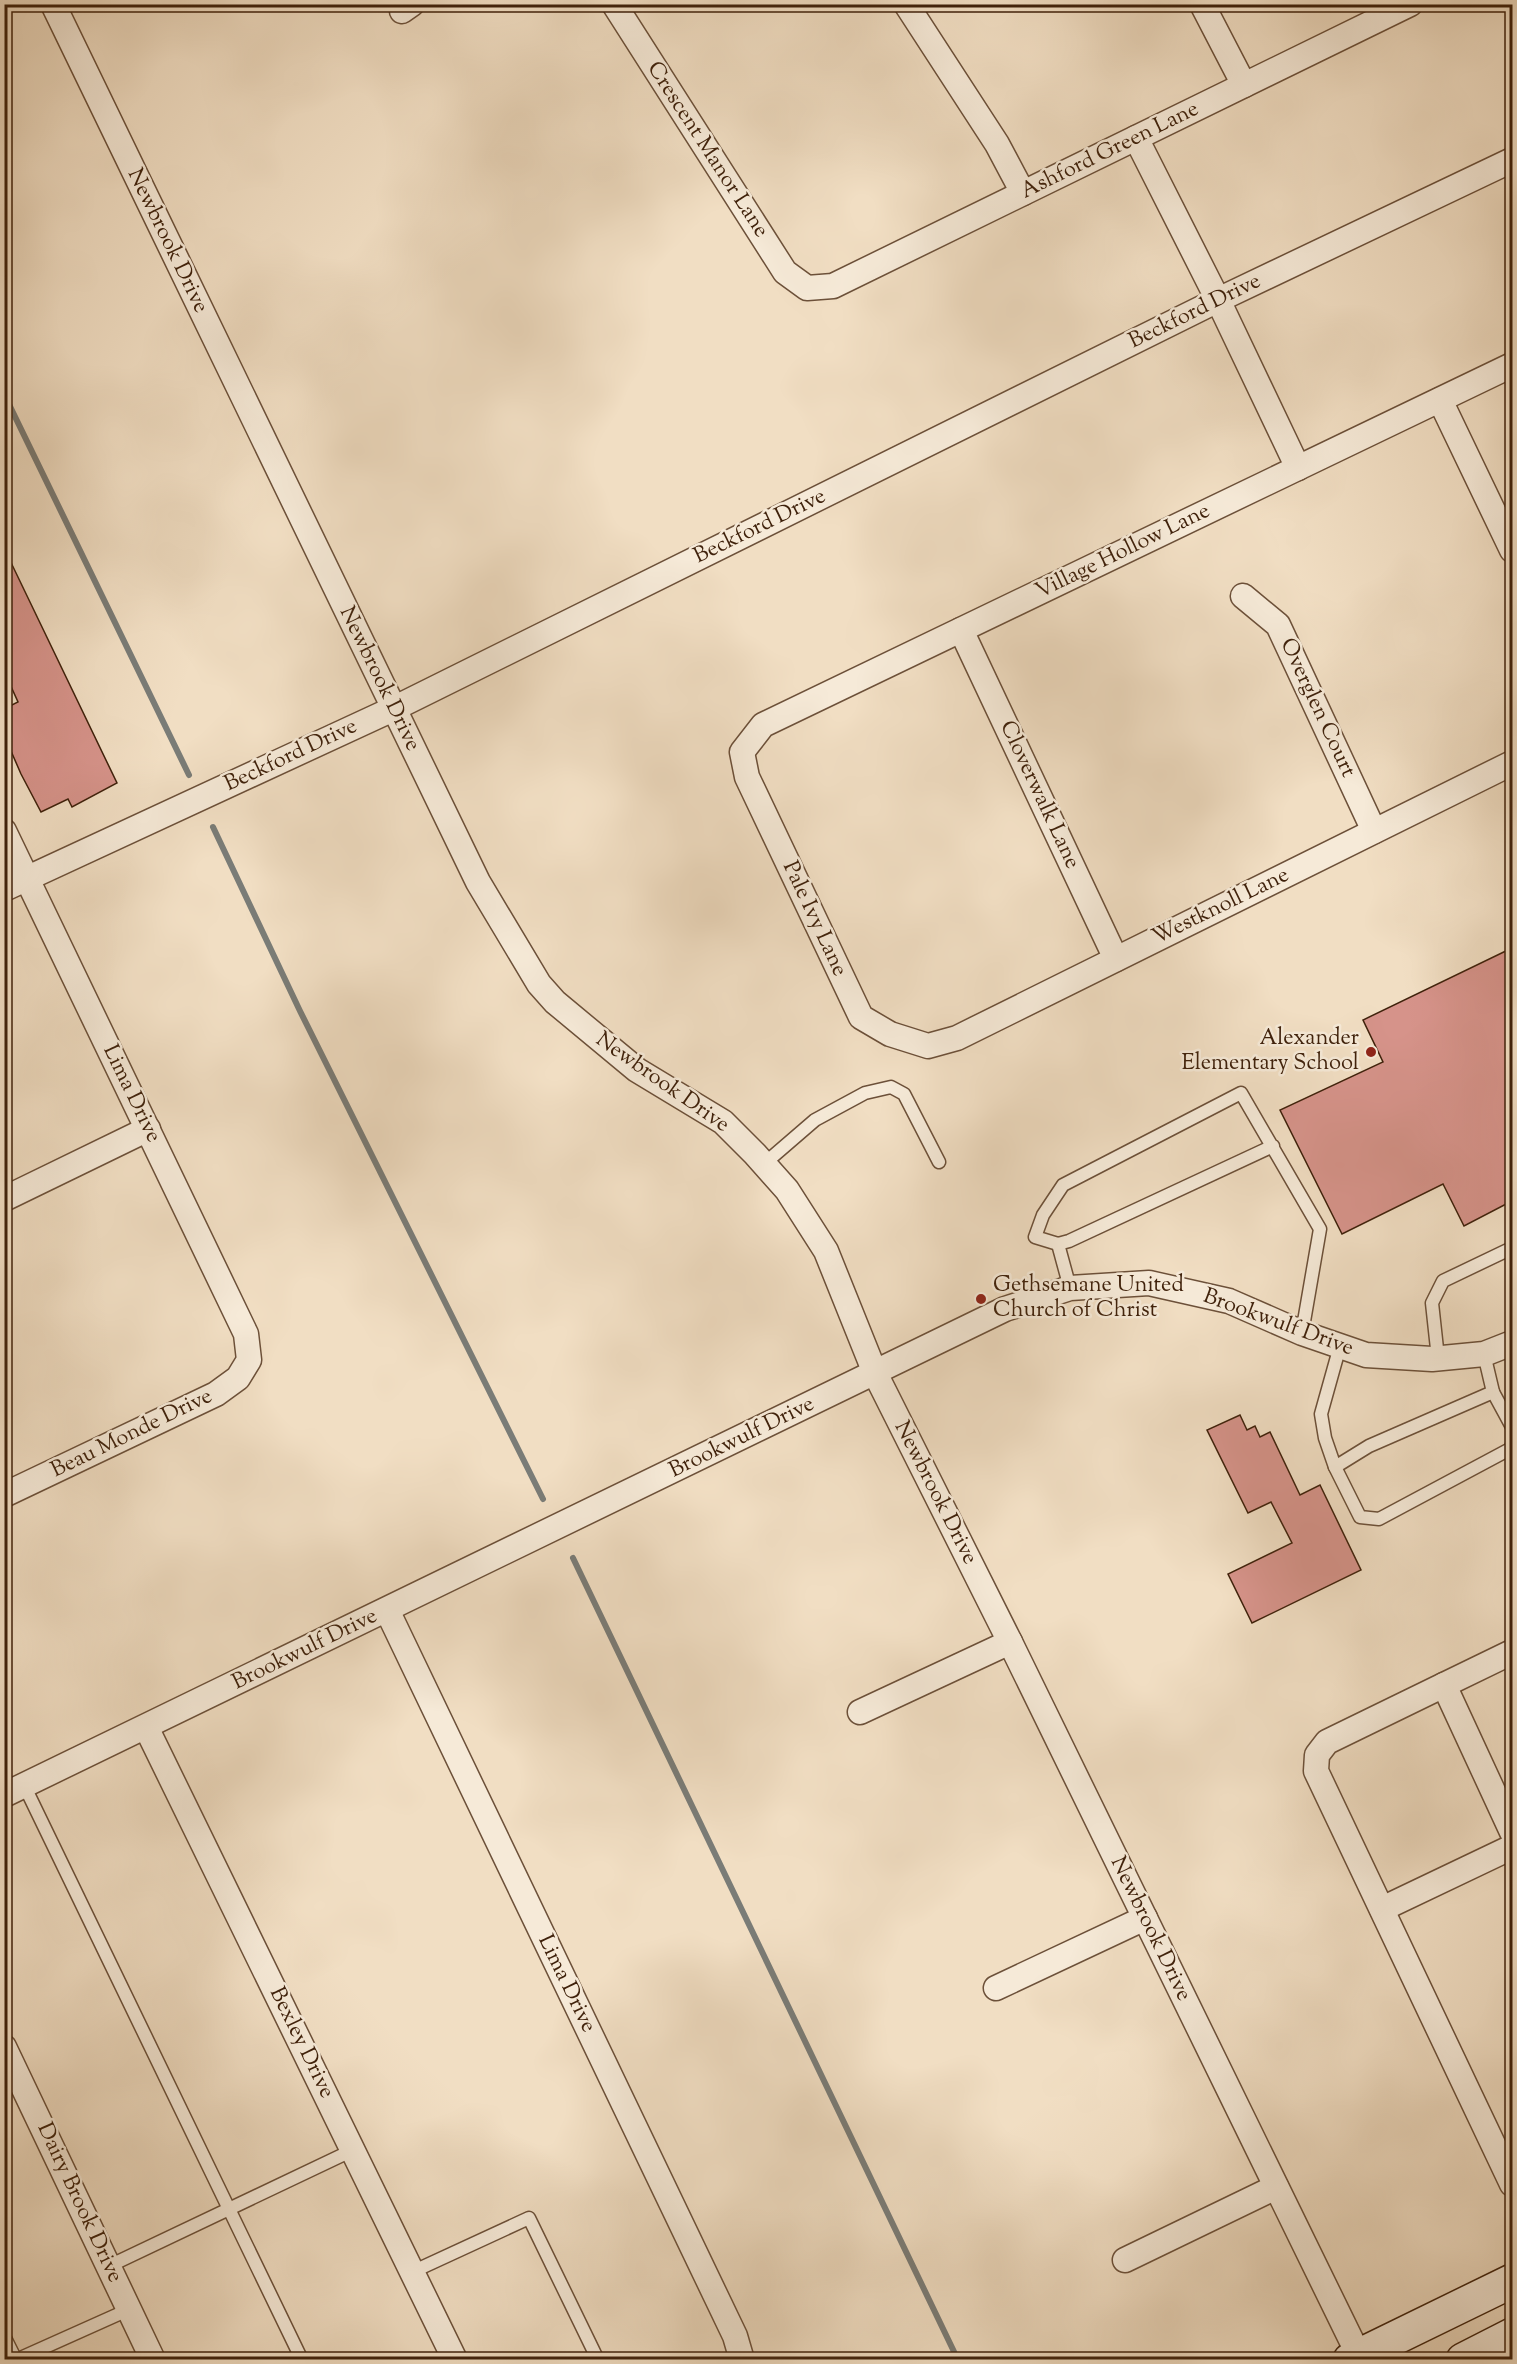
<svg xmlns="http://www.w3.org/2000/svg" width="1517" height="2364" font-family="'Sorts Mill Goudy',serif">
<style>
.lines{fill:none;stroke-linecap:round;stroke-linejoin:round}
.stream{stroke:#7a7c77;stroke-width:6}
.building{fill:#d6938a;stroke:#3f210b;stroke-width:1.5}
.lane-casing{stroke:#6c5039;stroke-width:15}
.street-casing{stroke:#6c5039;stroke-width:27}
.secondary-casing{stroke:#3f210b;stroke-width:36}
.lane{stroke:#f6ead8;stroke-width:12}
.street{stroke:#f6ead8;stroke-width:24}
.secondary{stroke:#f6ead8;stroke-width:33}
.poi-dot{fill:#8f2418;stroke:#f6ead8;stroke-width:2}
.labels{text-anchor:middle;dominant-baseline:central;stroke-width:5;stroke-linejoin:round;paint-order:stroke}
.street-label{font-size:22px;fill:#3f210b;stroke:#f6ead8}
.poi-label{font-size:22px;fill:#3f210b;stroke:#f6ead8;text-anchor:end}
</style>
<rect width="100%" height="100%" fill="#f1dec3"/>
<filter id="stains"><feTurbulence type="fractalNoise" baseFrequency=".00333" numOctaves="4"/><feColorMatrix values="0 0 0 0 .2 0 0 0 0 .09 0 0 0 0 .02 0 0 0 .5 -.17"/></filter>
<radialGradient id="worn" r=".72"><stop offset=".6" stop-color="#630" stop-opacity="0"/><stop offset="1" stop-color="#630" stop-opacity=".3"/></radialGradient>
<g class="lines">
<!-- stream -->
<g class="stream">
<path d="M4 394 189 775"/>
<path d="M213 827 300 1011 543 1499"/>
<path d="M573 1558 958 2360"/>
</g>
</g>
<!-- building -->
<g class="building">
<path d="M4 548 117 783 72 807 68 799 41 812 21 774 4 735V709L18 702 4 671Z"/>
<path d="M1512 948V1201L1464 1226 1443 1184 1342 1234 1280 1110 1383 1062 1363 1020Z"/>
<path d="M1240 1415 1247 1430 1255 1426 1260 1437 1270 1432 1300 1495 1320 1485 1361 1570 1252 1623 1228 1574 1292 1543 1271 1502 1248 1513 1207 1430Z"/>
</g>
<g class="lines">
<!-- lane casing -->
<g class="lane-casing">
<g id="lane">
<path d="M1273 1146 1069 1241 1058 1244 1035 1237 1043 1215 1063 1185 1241 1093 1320 1229 1302 1333"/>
<path d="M764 1164 815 1120 865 1093 891 1087 904 1094 939 1162"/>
<path d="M1058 1244 1070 1288"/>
<path d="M1484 1354 1493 1392"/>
<path d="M1438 1358 1432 1303 1443 1281 1512 1248"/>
<path d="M1512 1427 1493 1392 1369 1446 1335 1467 1360 1517 1379 1519 1510 1449 1512 1445"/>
<path d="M1335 1467 1325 1438 1321 1414 1340 1346"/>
<path d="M24 1785 302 2360"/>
<path d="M109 2266 353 2150"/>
<path d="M412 2272 529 2218 598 2360"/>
<path d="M4 2336 16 2360"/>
<path d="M16 2360 130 2309"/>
</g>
</g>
<!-- street casing -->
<g class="street-casing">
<g id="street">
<path d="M53 4 478 882 539 984 555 1002 637 1070 723 1122 755 1154 787 1190 826 1251 875 1373 1010 1642 1361 2360"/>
<path d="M614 4 785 272 807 288 833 286 1410 4"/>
<path d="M906 4 997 144 1023 193"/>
<path d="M1202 4 1244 85"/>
<path d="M402 11 412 4"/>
<path d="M1136 138 1218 300 1298 468"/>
<path d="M1512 365 763 725 742 752 747 777 861 1017 890 1034 928 1046 957 1038 1512 763"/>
<path d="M1440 400 1512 550"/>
<path d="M1243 596 1278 625 1374 831"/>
<path d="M961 630 1116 959"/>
<path d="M4 831 246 1334 249 1360 238 1378 216 1394 4 1495"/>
<path d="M4 889 393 709 1218 300 1512 160"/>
<path d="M4 1199 148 1129"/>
<path d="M387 1610 735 2336 742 2360"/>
<path d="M1512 1652 1444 1685 1512 1832"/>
<path d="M1444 1685 1327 1742 1317 1755 1316 1771 1512 2184"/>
<path d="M860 1712 1010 1642"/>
<path d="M146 1727 455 2360"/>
<path d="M4 1795 1005 1309 1070 1288 1149 1283 1229 1301 1302 1333 1366 1355 1432 1359 1484 1354 1512 1343"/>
<path d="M1382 1909 1512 1847"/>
<path d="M996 1988 1145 1918"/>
<path d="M4 2047 153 2360"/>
<path d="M1125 2260 1276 2187"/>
</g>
</g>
<!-- secondary casing -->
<g class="secondary-casing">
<g id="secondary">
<path d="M1350 2360 1512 2281"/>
<path d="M1463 2360 1512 2335"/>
</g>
</g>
<!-- lane -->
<use href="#lane" class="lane"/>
<!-- street -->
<use href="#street" class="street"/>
<!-- secondary -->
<use href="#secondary" class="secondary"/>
</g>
<!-- markers -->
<g class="poi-dot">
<circle cx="1371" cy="1052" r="6"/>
<circle cx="981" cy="1299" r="6"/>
</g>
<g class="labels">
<!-- street labels -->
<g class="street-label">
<text transform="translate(707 150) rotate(57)">Crescent Manor Lane</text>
<text transform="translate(1110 151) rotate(-26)">Ashford Green Lane</text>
<text transform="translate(167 241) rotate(64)">Newbrook Drive</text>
<text transform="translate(1195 312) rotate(-26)">Beckford Drive</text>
<text transform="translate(760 527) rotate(-26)">Beckford Drive</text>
<text transform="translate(1123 552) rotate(-26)">Village Hollow Lane</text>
<text transform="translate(379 679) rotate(64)">Newbrook Drive</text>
<text transform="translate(1317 708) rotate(65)">Overglen Court</text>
<text transform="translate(291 756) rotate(-25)">Beckford Drive</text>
<text transform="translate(1039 795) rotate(65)">Cloverwalk Lane</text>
<text transform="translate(1221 907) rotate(-26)">Westknoll Lane</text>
<text transform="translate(814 919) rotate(65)">Pale Ivy Lane</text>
<text transform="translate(662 1083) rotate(35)">Newbrook Drive</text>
<text transform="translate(131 1094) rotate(64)">Lima Drive</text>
<text transform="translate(1278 1323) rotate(20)">Brookwulf Drive</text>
<text transform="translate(132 1434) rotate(-26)">Beau Monde Drive</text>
<text transform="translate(742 1438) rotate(-26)">Brookwulf Drive</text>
<text transform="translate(935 1493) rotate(63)">Newbrook Drive</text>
<text transform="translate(305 1650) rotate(-26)">Brookwulf Drive</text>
<text transform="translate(1150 1929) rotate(64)">Newbrook Drive</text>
<text transform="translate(566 1984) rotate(64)">Lima Drive</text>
<text transform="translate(301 2043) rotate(64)">Bexley Drive</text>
<text transform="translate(79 2203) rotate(65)">Dairy Brook Drive</text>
</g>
<!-- poi labels -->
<g class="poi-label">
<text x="1359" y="1039">Alexander<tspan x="1359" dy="25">Elementary School</tspan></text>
<text x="993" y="1286" text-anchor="start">Gethsemane United<tspan x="993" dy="25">Church of Christ</tspan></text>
</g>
</g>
<!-- margin -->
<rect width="1517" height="2364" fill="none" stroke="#f1dec3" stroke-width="24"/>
<rect x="6" y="6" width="1505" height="2352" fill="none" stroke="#3f210b" stroke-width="3"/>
<rect x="12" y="12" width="1493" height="2340" fill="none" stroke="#3f210b" stroke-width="1.5"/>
<rect width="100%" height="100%" filter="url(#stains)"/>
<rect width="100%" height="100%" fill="url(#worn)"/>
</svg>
